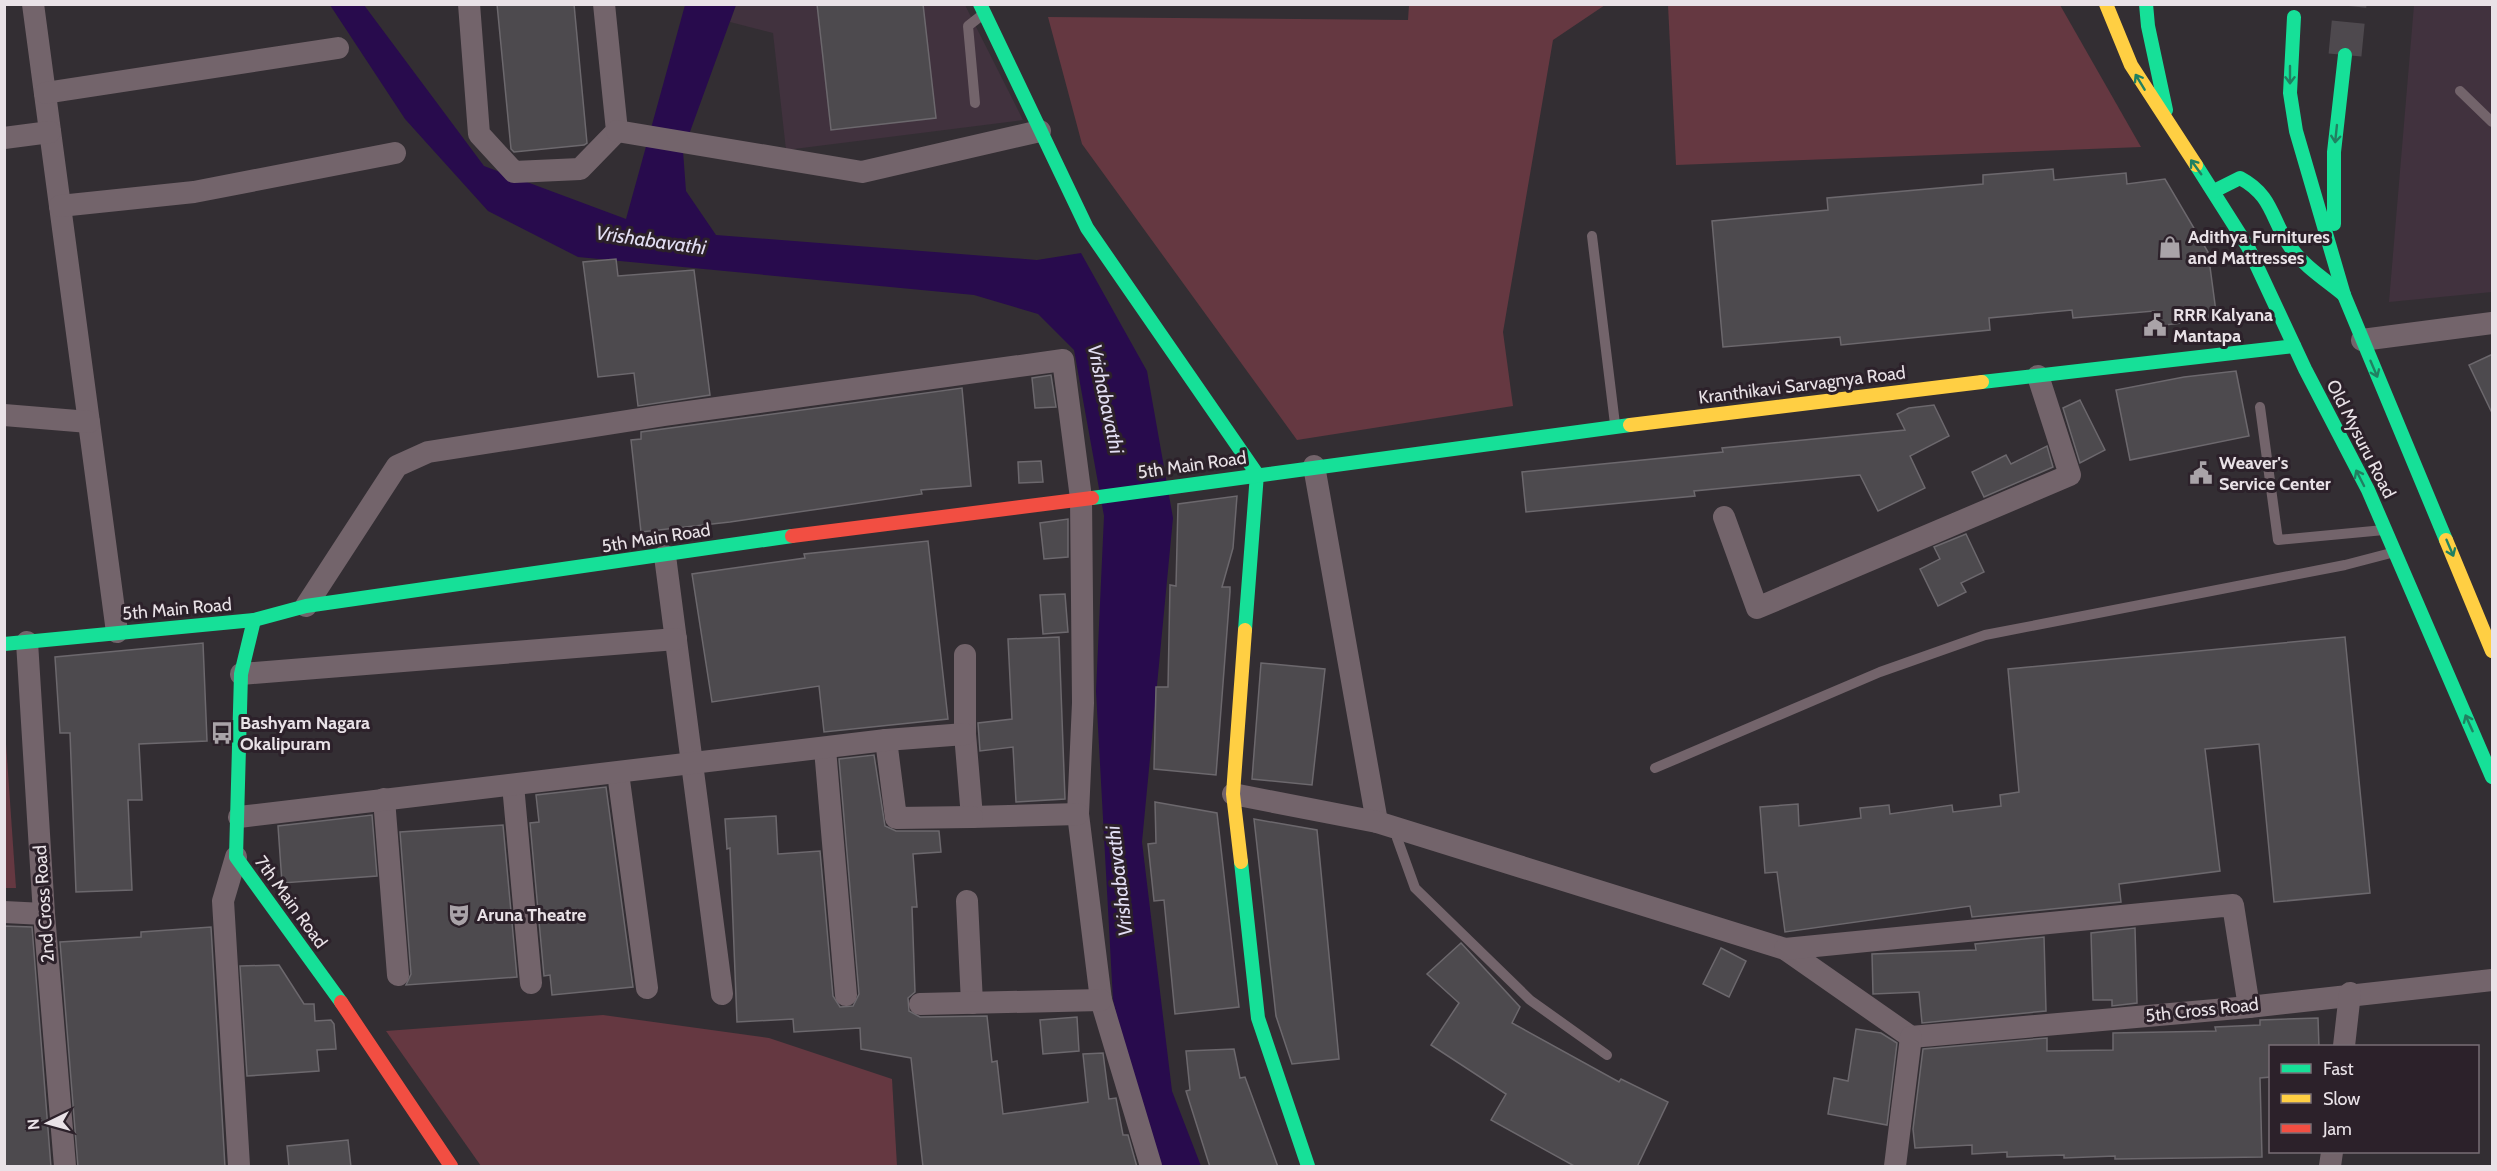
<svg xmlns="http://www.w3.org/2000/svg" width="2497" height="1171" font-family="Cabin,sans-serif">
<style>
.built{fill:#41323e}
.green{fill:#653841}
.water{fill:#280b4d}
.building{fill:#4d4a4e;stroke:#6c686d;stroke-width:1.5}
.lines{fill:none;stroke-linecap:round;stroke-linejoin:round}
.primary-tunnel{stroke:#4e494e;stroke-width:33;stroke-dasharray:33 16;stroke-linecap:butt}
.lane{stroke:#73646b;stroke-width:10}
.street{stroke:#73646b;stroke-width:22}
.fast{stroke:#16e098;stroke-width:14}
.slow{stroke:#ffcf43;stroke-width:14}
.jam{stroke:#f24e42;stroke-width:14}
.oneway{stroke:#218061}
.labels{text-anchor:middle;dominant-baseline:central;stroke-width:6;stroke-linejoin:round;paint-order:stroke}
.poi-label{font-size:18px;font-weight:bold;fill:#e9e2e7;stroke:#2c212a;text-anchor:start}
.street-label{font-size:18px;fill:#e9e2e7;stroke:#2c212a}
.water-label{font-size:20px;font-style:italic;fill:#e2def3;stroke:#2c212a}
</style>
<rect width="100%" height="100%" fill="#332e33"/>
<!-- built -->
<g class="built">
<path d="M736 5H965L1023 120 786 150 773 33 730 22Z"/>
<path d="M2414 5H2492V292L2389 302Z"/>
</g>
<!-- green -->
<g class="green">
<path d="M1409 5H1605L1553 40 1503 332 1513 406 1297 440 1082 144 1048 17 1408 20Z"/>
<path d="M1668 5H2060L2141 147 1676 165Z"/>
<path d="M5 729 16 888H5Z"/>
<path d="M603 1015 769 1038 892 1079 897 1166H481L386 1031Z"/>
</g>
<!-- water -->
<path class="water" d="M330 5H364L484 166 626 219 685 5H736L683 151 686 191 716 235 1037 260 1081 253 1147 371 1173 518 1142 842 1172 1091 1201 1166H1160L1137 1102 1113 1000 1096 691 1104 516 1074 350 1038 314 974 295 578 257 488 211 405 119Z"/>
<!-- building -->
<g class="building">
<path d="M497 4H574L587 143 584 145 514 152 511 149Z"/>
<path d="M817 4H923L936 118 831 130Z"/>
<path d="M2053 169 2054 180 2126 173 2127 184 2165 179 2208 252 2217 319 2156 326 2154 311 2073 318 2072 310 1989 318 1990 330 1841 345 1840 337 1723 347 1712 221 1828 210 1827 198 1983 184V175Z"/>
<path d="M616 259 618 276 694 270 710 395 638 406 634 373 598 377 583 262Z"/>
<path d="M2493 354V415L2469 365Z"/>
<path d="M2236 371 2249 436 2130 460 2116 390 2184 377Z"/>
<path d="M1051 375 1056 407 1035 408 1032 378Z"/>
<path d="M962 388 971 486 921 490 922 494 730 522 641 532 631 440 641 439V432Z"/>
<path d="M2080 400 2105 450 2080 463 2063 408Z"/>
<path d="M1934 405 1949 436 1910 456 1925 488 1878 511 1860 475 1694 491 1695 496 1526 512 1522 472 1723 452 1722 448 1905 430 1897 414 1909 408Z"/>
<path d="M2047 446 2053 467 1984 497 1972 472 2006 455 2011 464Z"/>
<path d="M1041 461 1043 482 1019 483 1018 462Z"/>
<path d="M1237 496 1233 548 1222 587H1230V592L1216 775 1154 769 1156 687H1168L1170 585 1176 586 1178 504Z"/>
<path d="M1068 519V557L1044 559 1040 523Z"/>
<path d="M1966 534 1984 572 1961 583 1966 592 1938 606 1920 569 1940 559 1934 547Z"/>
<path d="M928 541 948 719 824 732 819 686 712 702 692 574 805 558 804 554Z"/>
<path d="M1065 594 1068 632 1043 634 1040 595Z"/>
<path d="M1059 637 1065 799 1016 802 1013 747 980 751 978 723 1012 719 1008 639Z"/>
<path d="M2345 637 2370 893 2274 902 2259 744 2205 749 2220 871 2119 884 2121 902 1972 917 1970 906 1785 932 1777 872 1765 873 1760 807 1798 804 1799 826 1861 818 1860 808 1889 805 1890 814 1952 805 1953 812 2001 806 2000 795 2019 792 2008 669Z"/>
<path d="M203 643 207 741 139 744 142 800H128L132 890 76 892 70 733H60L55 657Z"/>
<path d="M1261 663 1325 669 1312 785 1252 779Z"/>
<path d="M874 755 885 826 896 831H939L941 852 913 854 917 907H912L915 992 908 998 909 1011 920 1017 987 1016 992 1062 997 1061 1003 1114 1088 1102 1083 1054 1103 1053 1109 1099 1116 1098 1123 1135H1128L1137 1167H923L911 1058 861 1049 860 1028 794 1032 793 1019 737 1022 730 848 727 849 725 819 776 816 778 854 820 851 833 996 840 1007 853 1006 859 994 839 759Z"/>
<path d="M606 787 633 987 552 995 550 975 544 976 530 823 539 822 536 795Z"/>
<path d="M1155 802 1217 813 1239 1007 1175 1014 1164 900 1154 901 1148 844 1156 843Z"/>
<path d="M372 815 377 876 282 883 278 826Z"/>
<path d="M1254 819 1317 830 1339 1059 1292 1064 1276 1016Z"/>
<path d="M503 825 517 977 406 985 411 974 400 832Z"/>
<path d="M4 926 32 927 51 1167H4Z"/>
<path d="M211 927 225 1167H78L60 942 141 937V932Z"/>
<path d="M2135 928 2137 1003 2112 1006V1000H2093L2091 933Z"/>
<path d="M2044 937 2046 1011 1922 1023 1919 992 1873 994 1872 954 1976 950 1975 944Z"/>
<path d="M1461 943 1520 1007 1512 1023 1619 1082 1621 1079 1668 1102 1637 1167H1576L1491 1120 1506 1094 1431 1045 1459 1003 1427 974Z"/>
<path d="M1721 948 1746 961 1729 997 1703 984Z"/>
<path d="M279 965 304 1004H314L315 1021 331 1020 334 1024 336 1049 317 1050 319 1071 247 1076 240 966Z"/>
<path d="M1077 1017 1079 1051 1043 1054 1040 1020Z"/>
<path d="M2318 1018 2319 1047H2271V1077L2260 1078 2262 1157 2115 1159V1156L2064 1158V1155L2007 1157V1152L1972 1154V1145L1915 1148 1913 1129 1923 1049 2047 1038V1051L2113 1050V1033L2216 1031 2215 1027 2260 1025V1020Z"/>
<path d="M1856 1029 1881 1033 1897 1043 1887 1125 1828 1114 1834 1078 1848 1081Z"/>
<path d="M1234 1049 1240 1078 1245 1077 1278 1167H1210L1186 1091 1190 1090 1186 1051Z"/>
<path d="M348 1140 351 1167H289L287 1146Z"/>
</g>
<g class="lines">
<!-- primary-tunnel -->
<path class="primary-tunnel" d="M2345 55 2350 4"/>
<!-- lane -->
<g class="lane">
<path d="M2460 91 2492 122"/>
<path d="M975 103 968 26 982 15"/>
<path d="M1592 236 1615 424"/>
<path d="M2260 407 2278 540 2384 530"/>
<path d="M1655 768 1880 672 1985 635 2345 565 2391 553"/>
<path d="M1399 829 1397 838 1415 888 1530 1000 1607 1055"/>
</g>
<!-- street -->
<g class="street">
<path d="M33 4 117 632"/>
<path d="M469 4 479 134 514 172 580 169 617 131 604 4"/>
<path d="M45 93 338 48"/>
<path d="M617 131 862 172 1040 131"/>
<path d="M4 138 50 132"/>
<path d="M60 206 194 192 395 153"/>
<path d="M2362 340 2492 323"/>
<path d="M4 415 89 422"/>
<path d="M1314 466 1377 822"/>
<path d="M1724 517 1757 608 2070 475 2038 376"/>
<path d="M665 556 722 994"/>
<path d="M306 606 397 466 428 452 665 415 1063 360 1081 498 1083 703 1078 814 1101 1000 1151 1166"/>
<path d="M27 642 44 914 65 1166"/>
<path d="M965 655V734L972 817 1078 814"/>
<path d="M241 674 676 639"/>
<path d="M886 740 896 818 972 817"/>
<path d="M825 749 846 995"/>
<path d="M618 773 647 988"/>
<path d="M513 785 531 983"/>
<path d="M1233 794 1377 822 1785 949 1911 1037"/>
<path d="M384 799 398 975"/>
<path d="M239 817 886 740 965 734"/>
<path d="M236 857 223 901 239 1166"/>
<path d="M967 901 972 1003"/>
<path d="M4 912 44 914"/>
<path d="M1785 949 2233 905 2249 1007"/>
<path d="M920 1004 1101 1000"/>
<path d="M1911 1037 2249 1007 2492 980"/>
<path d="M2344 1046 2350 993"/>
<path d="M1895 1166 1911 1037"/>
<path d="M2330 1166 2332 1152"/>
</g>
<!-- fast -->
<g class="fast">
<path d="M980 4 1087 228 1257 474 1245 630"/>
<path d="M2146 4 2148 26 2166 110"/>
<path d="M2294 17 2290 93 2296 131 2344 295 2446 540"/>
<path d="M2196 165 2248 247 2305 369 2368 490 2492 777"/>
<path d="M2214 191 2240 178C2274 196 2271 221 2291 248 2305 267 2326 280 2344 295"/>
<path d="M2334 224V152L2345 55"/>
<path d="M1982 382 2294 346"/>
<path d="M1092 498 1630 425"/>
<path d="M254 620 241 674 236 857 341 1002"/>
<path d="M4 644 254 620 306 606 792 536"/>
<path d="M1241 862 1258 1018 1308 1166"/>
</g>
<!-- slow -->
<g class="slow">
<path d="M2106 4 2131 65 2196 165"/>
<path d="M1630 425 1982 382"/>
<path d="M2446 540 2492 651"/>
<path d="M1241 862 1233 794 1245 630"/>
</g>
<!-- jam -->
<g class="jam">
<path d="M792 536 1092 498"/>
<path d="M341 1002 451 1166"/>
</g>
</g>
<!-- one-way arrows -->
<defs><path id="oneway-shaft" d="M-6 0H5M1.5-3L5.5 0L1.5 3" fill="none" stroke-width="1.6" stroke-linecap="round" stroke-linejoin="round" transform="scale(1.5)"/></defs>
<g class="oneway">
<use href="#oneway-shaft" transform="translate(2290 75) rotate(90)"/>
<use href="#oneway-shaft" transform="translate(2140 82) rotate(-121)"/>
<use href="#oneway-shaft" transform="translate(2336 134) rotate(96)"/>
<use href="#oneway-shaft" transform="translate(2196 167) rotate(-126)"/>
<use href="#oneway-shaft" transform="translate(2374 369) rotate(67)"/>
<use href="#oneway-shaft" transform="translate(2360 478) rotate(-117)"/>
<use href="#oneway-shaft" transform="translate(2450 548) rotate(67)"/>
<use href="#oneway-shaft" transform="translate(2469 723) rotate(-114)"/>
</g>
<!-- icons -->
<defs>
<g id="shop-bare" transform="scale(1.8)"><path d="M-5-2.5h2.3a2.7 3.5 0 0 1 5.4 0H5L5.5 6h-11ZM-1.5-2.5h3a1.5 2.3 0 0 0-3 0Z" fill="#a9a3a8" stroke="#2c212a" stroke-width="2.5" paint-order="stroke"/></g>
<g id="civic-bare" transform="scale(1.8)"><path d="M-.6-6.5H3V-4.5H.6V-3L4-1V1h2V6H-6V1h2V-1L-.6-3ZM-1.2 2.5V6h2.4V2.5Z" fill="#a9a3a8" stroke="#2c212a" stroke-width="2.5" paint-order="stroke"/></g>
<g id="bus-bare" transform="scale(1.8)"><path d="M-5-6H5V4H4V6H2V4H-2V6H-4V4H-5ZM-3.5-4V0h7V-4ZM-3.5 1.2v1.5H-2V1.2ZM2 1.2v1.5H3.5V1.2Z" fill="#a9a3a8" stroke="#2c212a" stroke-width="2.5" paint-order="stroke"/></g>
<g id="theatre-bare" transform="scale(1.8)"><path d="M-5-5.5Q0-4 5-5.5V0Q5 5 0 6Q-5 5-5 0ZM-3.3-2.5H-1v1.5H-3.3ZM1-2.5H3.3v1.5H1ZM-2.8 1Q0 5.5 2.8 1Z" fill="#a9a3a8" stroke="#2c212a" stroke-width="2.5" paint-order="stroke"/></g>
</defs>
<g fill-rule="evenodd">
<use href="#shop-bare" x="2170" y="247"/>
<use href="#civic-bare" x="2155" y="325"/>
<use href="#civic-bare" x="2201" y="473"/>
<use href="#bus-bare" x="222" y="733"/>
<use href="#theatre-bare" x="459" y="915"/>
</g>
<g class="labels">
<!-- poi labels -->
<g class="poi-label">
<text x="2188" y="237">Adithya Furnitures<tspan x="2188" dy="21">and Mattresses</tspan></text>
<text x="2173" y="315">RRR Kalyana<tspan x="2173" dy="21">Mantapa</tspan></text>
<text x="2219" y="463">Weaver's<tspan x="2219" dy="21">Service Center</tspan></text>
<text x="240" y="723">Bashyam Nagara<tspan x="240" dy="21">Okalipuram</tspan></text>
<text x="477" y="915">Aruna Theatre</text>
</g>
<!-- street labels -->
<g class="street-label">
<text transform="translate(1802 385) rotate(-7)">Kranthikavi Sarvagnya Road</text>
<text transform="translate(2361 439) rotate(63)">Old Mysuru Road</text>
<text transform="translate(1192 465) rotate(-8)">5th Main Road</text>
<text transform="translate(656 538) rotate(-9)">5th Main Road</text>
<text transform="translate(177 609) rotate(-5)">5th Main Road</text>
<text transform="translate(291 902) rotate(54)">7th Main Road</text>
<text transform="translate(44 904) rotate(-94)">2nd Cross Road</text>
<text transform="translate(2202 1010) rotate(-6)">5th Cross Road</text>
</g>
<!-- water labels -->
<g class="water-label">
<text transform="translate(651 240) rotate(8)">Vrishabavathi</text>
<text transform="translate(1106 399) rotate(78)">Vrishabavathi</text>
<text transform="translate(1119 881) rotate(-97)">Vrishabavathi</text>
</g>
</g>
<!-- border -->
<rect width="2497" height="1171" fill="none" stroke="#e9e2e7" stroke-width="12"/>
<!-- legend -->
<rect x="2269" y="1045" width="210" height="108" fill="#2c212a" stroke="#786e76" stroke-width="1.5"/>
<rect x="2281" y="1064" width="30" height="9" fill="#16e098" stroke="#786e76" stroke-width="1.5"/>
<text x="2323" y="1075" font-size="18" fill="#e9e2e7">Fast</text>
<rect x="2281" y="1094" width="30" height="9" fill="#ffcf43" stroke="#786e76" stroke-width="1.5"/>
<text x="2323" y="1105" font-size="18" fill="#e9e2e7">Slow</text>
<rect x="2281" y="1124" width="30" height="9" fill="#f24e42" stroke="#786e76" stroke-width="1.5"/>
<text x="2323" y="1135" font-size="18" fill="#e9e2e7">Jam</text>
<!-- north arrow -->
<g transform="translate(48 1123) rotate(265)" stroke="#2c212a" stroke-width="4.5" paint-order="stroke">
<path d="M0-4.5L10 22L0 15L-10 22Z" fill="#e9e2e7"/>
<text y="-9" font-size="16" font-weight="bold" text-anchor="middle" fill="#e9e2e7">N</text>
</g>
</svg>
